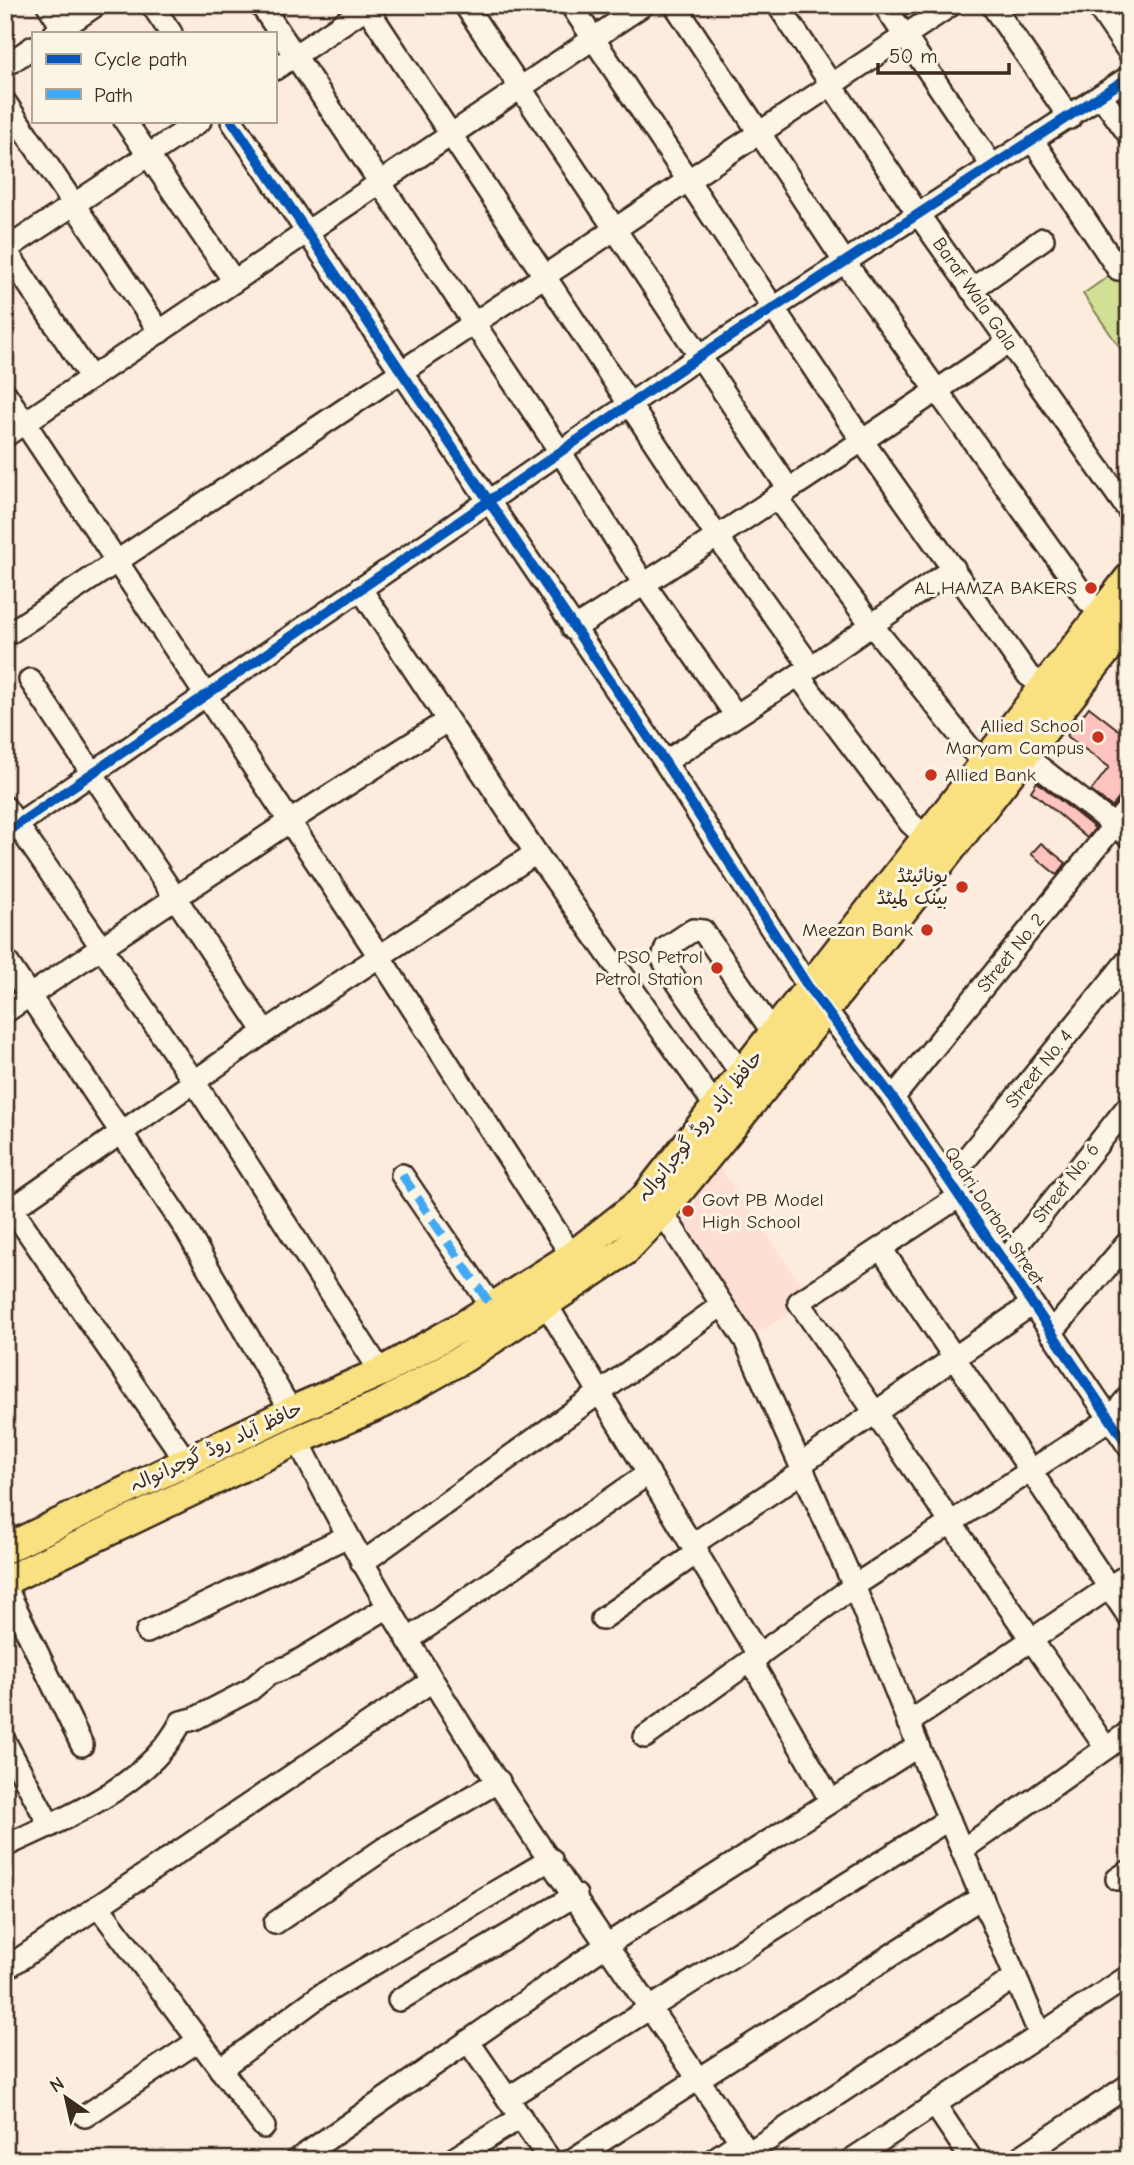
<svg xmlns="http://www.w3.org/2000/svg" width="1134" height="2165" font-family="'Comic Neue','Playpen Sans Arabic',sans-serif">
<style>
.built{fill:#fedfd4}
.green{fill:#d1e094;stroke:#868559;stroke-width:2}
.building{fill:#ffc3be;stroke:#3b2a1e;stroke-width:2}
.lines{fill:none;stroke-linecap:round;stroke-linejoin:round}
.minor-casing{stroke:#3b2a1e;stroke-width:26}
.major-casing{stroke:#3b2a1e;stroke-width:33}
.minor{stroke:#fcf5e5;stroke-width:21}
.major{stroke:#f9e181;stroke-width:28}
.quiet{stroke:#3fa9f5;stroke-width:9;stroke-dasharray:18 9;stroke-linecap:butt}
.cycleway-casing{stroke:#fcf5e5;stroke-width:15}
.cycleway{stroke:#0057b8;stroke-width:10}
.poi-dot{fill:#c8321e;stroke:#fcf5e5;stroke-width:2.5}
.labels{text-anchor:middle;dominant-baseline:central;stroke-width:6;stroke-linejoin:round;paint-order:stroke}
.street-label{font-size:19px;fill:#3b2a1e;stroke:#fcf5e5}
.poi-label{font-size:19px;fill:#3b2a1e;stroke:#fcf5e5;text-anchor:end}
</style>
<rect width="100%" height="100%" fill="#fdebdd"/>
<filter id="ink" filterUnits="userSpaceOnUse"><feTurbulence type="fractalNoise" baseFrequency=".0143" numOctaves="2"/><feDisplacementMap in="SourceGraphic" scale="14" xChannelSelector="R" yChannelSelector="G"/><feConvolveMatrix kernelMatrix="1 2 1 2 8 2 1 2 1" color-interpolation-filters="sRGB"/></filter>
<g filter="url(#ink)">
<!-- built -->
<path class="built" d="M717 1163 801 1285 790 1294 798 1309 751 1336 670 1217Z"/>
<!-- green -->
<path class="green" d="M1129 262V361L1083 294Z"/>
<!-- building -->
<g class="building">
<path d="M1089 707 1129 738V794L1119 798 1112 807 1091 791 1109 767 1067 736Z"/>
<path d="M1037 782 1095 828 1087 838 1031 791Z"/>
<path d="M1041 843 1066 863 1057 875 1031 854Z"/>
</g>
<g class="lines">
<!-- minor casing -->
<g class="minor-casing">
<g id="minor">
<path d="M48 5 66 33"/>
<path d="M152 5 171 33"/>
<path d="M261 5 561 453 644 584 735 714"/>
<path d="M365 5 718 538 811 667"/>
<path d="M465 5 788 488"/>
<path d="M571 5 861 439 1028 675 1044 686"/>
<path d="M675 5 844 261 1088 601 1101 612"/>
<path d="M778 5 918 214 1129 511"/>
<path d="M884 5 993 167"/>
<path d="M992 5 1070 118"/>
<path d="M1097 5 1129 52"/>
<path d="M55 33 96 5"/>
<path d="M5 66 33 47"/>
<path d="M275 69 370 5"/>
<path d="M1101 96 1129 135"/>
<path d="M5 102 160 332"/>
<path d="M125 121 234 281"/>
<path d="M232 121 665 762 809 988 893 1098 1129 1447"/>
<path d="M1033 141 1118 269"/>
<path d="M5 249 91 378"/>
<path d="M5 250 200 121"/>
<path d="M971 290 1043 239"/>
<path d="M5 393 379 956 572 1256"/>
<path d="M5 436 643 5"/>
<path d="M776 497 871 624 969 747 985 762"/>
<path d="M360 588 536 853 716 1107"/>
<path d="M573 629C720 537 865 439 1009 342"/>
<path d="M5 636 951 5"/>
<path d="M798 675 910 823 926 837"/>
<path d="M30 680 265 1032"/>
<path d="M1025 756 1129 837"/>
<path d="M665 762 811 667 954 568"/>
<path d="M5 807 195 1083 381 1372"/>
<path d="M5 833 700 356 1129 77"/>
<path d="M5 959 185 1228 291 1411"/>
<path d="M5 1012 290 821 447 721"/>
<path d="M742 1075 668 969 663 959 666 948 693 930 703 931 774 1034"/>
<path d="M893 1098 1129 807"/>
<path d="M402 1175 492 1307"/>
<path d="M949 1180 1129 959"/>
<path d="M960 1196 799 1302 1106 1748"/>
<path d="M662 1212 745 1340 854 1586 918 1746 1040 2035 851 2160"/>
<path d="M882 1250 1129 1617"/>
<path d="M1004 1262 1129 1105"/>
<path d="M546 1304 759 1656"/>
<path d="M1051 1333 1129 1241"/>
<path d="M298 1440C423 1693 596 1925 753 2160"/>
<path d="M186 1461 12 1209 265 1032 536 853"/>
<path d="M801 1464 1032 1304"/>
<path d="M693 1544 804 1471"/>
<path d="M362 1563 722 1305"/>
<path d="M5 1586 82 1745"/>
<path d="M602 1619 698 1552"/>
<path d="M147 1632 346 1537"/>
<path d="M408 1640 649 1473"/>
<path d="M751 1661 831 1801"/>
<path d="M908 1723 1129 1574"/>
<path d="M645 1737 854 1586 1110 1419 1129 1396"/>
<path d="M5 1742 50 1826"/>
<path d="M5 1846C67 1817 148 1786 181 1722L194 1719 250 1690 269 1674 292 1665 388 1607"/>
<path d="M962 1850 1129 1732"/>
<path d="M1117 1879 1129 1871"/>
<path d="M98 1906 264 2127"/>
<path d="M275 1923 385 1848 499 1781"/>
<path d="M5 1969 432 1681"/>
<path d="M399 2000 576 1895"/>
<path d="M1040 2035 1129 1976"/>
<path d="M468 2041 550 2160"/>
<path d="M220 2069 321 1995 551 1859"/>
<path d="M508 2098 949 1819"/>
<path d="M935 2105 972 2160"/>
<path d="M85 2116 198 2041"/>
<path d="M748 2153 1016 1977"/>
<path d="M297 2160 608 1944 918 1746"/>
<path d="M452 2160 521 2117"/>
<path d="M572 2160 982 1897"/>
<path d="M713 2160 741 2141"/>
<path d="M1016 2160 1129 2085"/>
</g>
</g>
<!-- major casing -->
<g class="major-casing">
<g id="major">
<path d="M5 1549 296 1409 381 1372 461 1327 572 1256 643 1200 1129 578"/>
<path d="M5 1581 298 1440 386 1402 464 1358 625 1251 662 1212 767 1084 1129 622"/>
</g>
</g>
<!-- minor -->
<use href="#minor" class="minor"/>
<!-- major -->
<use href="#major" class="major"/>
<!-- quiet -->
<path class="quiet" d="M402 1175 492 1307"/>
<!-- cycleway casing -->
<g class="cycleway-casing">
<g id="cycleway">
<path d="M232 121 665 762 809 988 893 1098 1129 1447"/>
<path d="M5 833 700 356 1129 77"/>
</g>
</g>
<!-- cycleway -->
<use href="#cycleway" class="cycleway"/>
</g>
</g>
<!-- markers -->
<g class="poi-dot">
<circle cx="1091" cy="588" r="7"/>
<circle cx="1098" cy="737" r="7"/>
<circle cx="931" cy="775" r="7"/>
<circle cx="962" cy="887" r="7"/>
<circle cx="927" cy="930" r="7"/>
<circle cx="717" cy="968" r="7"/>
<circle cx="688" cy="1211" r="7"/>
</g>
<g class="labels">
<!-- street labels -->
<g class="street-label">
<text transform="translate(975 294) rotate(55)">Baraf Wala Gala</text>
<text transform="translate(1011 953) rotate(-51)">Street No. 2</text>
<text transform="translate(1039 1069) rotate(-51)">Street No. 4</text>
<text transform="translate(700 1126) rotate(-51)">حافظ آباد روڈ گوجرانوالہ</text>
<text transform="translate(1066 1183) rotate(-52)">Street No. 6</text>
<text transform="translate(994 1216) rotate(56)">Qadri Darbar Street</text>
<text transform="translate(216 1447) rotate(-25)">حافظ آباد روڈ گوجرانوالہ</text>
</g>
<!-- poi labels -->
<g class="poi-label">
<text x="1077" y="588">AL HAMZA BAKERS</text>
<text x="1084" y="726">Allied School<tspan x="1084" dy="22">Maryam Campus</tspan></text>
<text x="945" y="775" text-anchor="start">Allied Bank</text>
<text x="948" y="876">یونائیٹڈ<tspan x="948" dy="22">بینک لمیٹڈ</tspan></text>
<text x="913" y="930">Meezan Bank</text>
<text x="703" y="957">PSO Petrol<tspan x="703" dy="22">Petrol Station</tspan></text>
<text x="702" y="1200" text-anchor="start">Govt PB Model<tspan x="702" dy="22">High School</tspan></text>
</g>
</g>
<!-- margin -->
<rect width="1134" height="2165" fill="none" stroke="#fcf5e5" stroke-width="28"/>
<rect x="14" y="14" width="1106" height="2137" fill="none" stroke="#3b2a1e" stroke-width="2.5" filter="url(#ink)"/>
<!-- legend -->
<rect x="32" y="32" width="245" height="91" fill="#fcf5e5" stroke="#afa495" stroke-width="2"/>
<rect x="46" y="54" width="35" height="10" fill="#0057b8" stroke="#afa495" stroke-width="2"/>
<text x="94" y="66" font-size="21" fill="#3b2a1e">Cycle path</text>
<rect x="46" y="89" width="35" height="10" fill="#3fa9f5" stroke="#afa495" stroke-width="2"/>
<text x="94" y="102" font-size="21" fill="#3b2a1e">Path</text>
<!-- north arrow -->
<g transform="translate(66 2098) rotate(326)" stroke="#fcf5e5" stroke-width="5" paint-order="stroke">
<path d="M0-5L12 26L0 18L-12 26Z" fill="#3b2a1e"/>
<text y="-10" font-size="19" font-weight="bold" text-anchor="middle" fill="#3b2a1e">N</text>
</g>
<!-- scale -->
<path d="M878 63v10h131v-10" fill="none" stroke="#3b2a1e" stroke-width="3.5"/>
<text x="889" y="63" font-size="21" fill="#3b2a1e" stroke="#fcf5e5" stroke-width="5" paint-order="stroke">50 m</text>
</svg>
